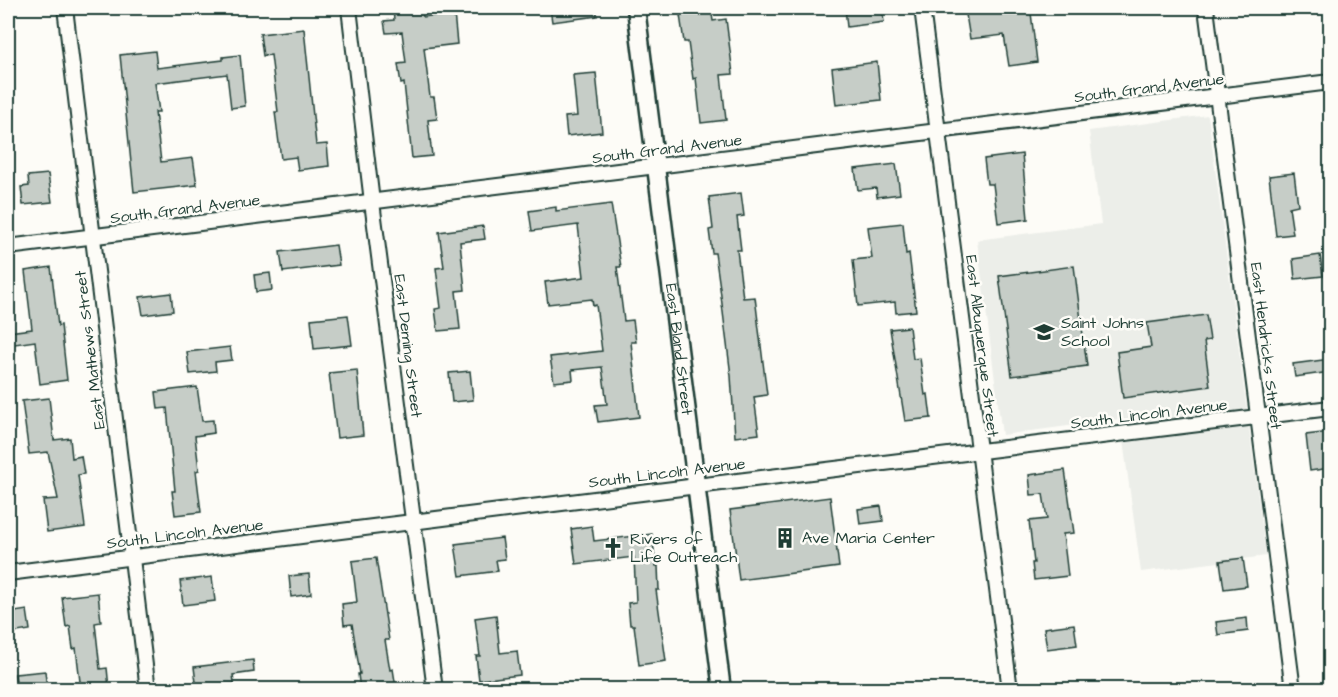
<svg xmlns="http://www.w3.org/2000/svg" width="1338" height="697" font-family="'Architects Daughter',sans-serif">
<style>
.built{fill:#eceee9}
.building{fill:#c6cdc7;stroke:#1f3d34;stroke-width:1.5}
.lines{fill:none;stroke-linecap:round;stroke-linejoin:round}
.minor-casing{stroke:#1f3d34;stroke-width:18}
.tertiary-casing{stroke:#1f3d34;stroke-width:21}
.minor{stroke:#fdfcf7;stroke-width:14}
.tertiary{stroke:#fdfcf7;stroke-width:16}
.labels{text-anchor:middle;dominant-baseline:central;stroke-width:5;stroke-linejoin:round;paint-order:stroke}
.street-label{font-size:16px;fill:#1f3d34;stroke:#fdfcf7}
.poi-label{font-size:16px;fill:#1f3d34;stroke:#fdfcf7;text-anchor:start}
</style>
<rect width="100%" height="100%" fill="#fdfcf7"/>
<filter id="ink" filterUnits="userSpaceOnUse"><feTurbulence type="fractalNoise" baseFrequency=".0167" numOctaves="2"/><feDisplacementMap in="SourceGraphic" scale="12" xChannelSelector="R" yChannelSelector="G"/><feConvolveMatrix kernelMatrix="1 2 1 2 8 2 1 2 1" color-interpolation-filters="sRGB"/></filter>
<g filter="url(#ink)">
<!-- built -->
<path class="built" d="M1208 115 1266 556 1141 572 1120 419 1002 435 977 240 1101 224 1089 131Z"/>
<!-- building -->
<g class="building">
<path d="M393 8H422L423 17 454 13 457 44 424 48 430 97H434L437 119 428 120 432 156 412 158 404 83 401 84 398 64 406 63 402 32 386 33 384 21 394 20Z"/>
<path d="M550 8H597V16L552 22Z"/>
<path d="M679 8H711L713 21 726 19 733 74 721 75 726 120 701 123 696 78 693 79 688 42H684Z"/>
<path d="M845 8H882L884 22 847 27Z"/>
<path d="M965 8H1022V14L1031 13 1037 62 1009 66 1004 35 970 39Z"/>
<path d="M304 29 316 145 327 144 329 166 298 170 296 157 281 159 275 112H278L271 55 263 56 260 34Z"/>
<path d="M155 51 157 68 223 60V57L240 55 245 106 231 108 227 74 155 83 159 112H155L161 162 193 158 197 185 134 192 120 55Z"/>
<path d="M877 62 881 100 836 105 832 68Z"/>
<path d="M596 73 602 132 567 136 565 117 577 116 573 75Z"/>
<path d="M1022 154 1028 219 998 223 993 184H987L984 159Z"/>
<path d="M896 164 900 194 877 197 876 188 858 190 855 169Z"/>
<path d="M1294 173 1298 205 1289 207 1293 234 1276 236 1269 176Z"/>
<path d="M48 174 52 202 23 205 21 187 29 186 28 176Z"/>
<path d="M741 193 744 216 737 217 741 250H737L743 298 755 297 767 395 754 397 759 434 735 437 731 376 720 288 715 253H712L709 230 713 229 709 197Z"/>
<path d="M611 204 621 267H617L624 321 633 320 636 342H631L639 417 598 422 595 405 607 404 602 367 572 370 573 380 554 382 550 357 602 351 596 305 593 306 592 299 548 304 545 282 584 277 578 225 532 231 529 211 556 207V211Z"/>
<path d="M903 223 906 254 909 253 916 311 896 313 895 302 858 306 853 260 872 258 868 227Z"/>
<path d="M483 226 485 239 460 242 465 290 456 291 460 329 438 331 435 309 441 308 436 268 444 267 439 232Z"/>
<path d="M336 245 339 265 283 272 280 252Z"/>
<path d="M1320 255 1323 276 1295 279 1293 259Z"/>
<path d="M1074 266 1087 366 1012 376 999 276Z"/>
<path d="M51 267 58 326 61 325 67 380 40 384 35 341 8 345V332L32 329 25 271Z"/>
<path d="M270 273 272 290 256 292 254 275Z"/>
<path d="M171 293 173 311 143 315 140 297Z"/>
<path d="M348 315 352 345 314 349 311 319Z"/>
<path d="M1206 315 1210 340 1204 341 1210 386 1123 398 1117 352 1151 347 1147 323Z"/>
<path d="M909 327 913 359 920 358 925 395 928 394 931 418 905 421 890 329Z"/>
<path d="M230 347 232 360 215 362 216 371 190 374 187 352Z"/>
<path d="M1330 359V372L1295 377 1293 364Z"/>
<path d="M357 370 363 435 337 438 329 373Z"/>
<path d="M470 371 473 400 452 402 449 373Z"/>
<path d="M197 387 202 421 213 420 214 433 195 436 199 470 196 471 201 512 175 515 172 491H175L167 408 158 409 156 392Z"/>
<path d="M49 398 54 440 70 438 72 458 81 456 84 474 78 475 85 527 47 532 43 500 58 499 48 452 29 454 22 401Z"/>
<path d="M1330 432V468L1310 471 1306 435Z"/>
<path d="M1065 470 1074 533 1063 534 1068 576 1034 580 1032 563H1034L1029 521 1047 519 1043 494 1031 495 1029 475Z"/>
<path d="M830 497 839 567 739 580 730 510Z"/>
<path d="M881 506 883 521 860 524 858 509Z"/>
<path d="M592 526 594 541 652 534 656 566H658L659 590H656L666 661 639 665 634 625H630L628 603 636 602 634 557 576 564 571 529Z"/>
<path d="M502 538 505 559 496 560 498 571 460 576 455 544Z"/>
<path d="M376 558 389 640H385L390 670 393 669 396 688 360 690 358 674H360L352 624 344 625 342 604 357 602 352 561Z"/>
<path d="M1243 558 1247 586 1224 589 1220 561Z"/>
<path d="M309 574 311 594 291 597 289 576Z"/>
<path d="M212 577 215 601 183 605 180 581Z"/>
<path d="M98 593 101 622 95 623 100 669 107 668 109 688 81 690 76 648 73 649 70 626 66 627 62 597Z"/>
<path d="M27 610 30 630 11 633 8 613Z"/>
<path d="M496 615 500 653 517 651 520 675 479 680 476 656H480L475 618Z"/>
<path d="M1247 618 1248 631 1218 635 1216 622Z"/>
<path d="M1074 624 1077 645 1047 649 1044 628Z"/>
<path d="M253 660 254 672 233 675 235 690H197L194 667Z"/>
<path d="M45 671 47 690H17L15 674Z"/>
</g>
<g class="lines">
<!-- minor casing -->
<g class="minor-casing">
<g id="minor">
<path d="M65 8 148 690"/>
<path d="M349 8 372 202 435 690"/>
<path d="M922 8 1010 690"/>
<path d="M1206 8 1293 690"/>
<path d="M8 247 1330 82"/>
<path d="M8 573 697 486 1330 408"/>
</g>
</g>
<!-- tertiary casing -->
<g class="tertiary-casing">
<g id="tertiary">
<path id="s1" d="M636 8 722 690"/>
</g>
</g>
<!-- minor -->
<use href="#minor" class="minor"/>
<!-- tertiary -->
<use href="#tertiary" class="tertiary"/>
</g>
</g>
<!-- icons -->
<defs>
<g id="school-bare" transform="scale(1.62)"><path d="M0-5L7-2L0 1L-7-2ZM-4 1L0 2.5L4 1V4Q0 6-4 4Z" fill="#1f3d34" stroke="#fdfcf7" stroke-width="2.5" paint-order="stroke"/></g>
<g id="building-bare" transform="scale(1.62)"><path d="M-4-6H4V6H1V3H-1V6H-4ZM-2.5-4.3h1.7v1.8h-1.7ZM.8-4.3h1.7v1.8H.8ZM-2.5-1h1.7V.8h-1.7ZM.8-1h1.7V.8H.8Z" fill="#1f3d34" stroke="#fdfcf7" stroke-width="2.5" paint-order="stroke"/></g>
<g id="church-bare" transform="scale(1.62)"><path d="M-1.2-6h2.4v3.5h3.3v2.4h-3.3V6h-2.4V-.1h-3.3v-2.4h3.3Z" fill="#1f3d34" stroke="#fdfcf7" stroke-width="2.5" paint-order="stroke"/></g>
</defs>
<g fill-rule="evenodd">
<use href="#school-bare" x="1044" y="332"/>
<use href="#building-bare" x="785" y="538"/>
<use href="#church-bare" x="613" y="548"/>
</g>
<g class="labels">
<!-- street labels -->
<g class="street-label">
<text transform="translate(1149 88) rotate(-7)">South Grand Avenue</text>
<text transform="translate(667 149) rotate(-7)">South Grand Avenue</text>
<text transform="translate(185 209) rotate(-7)">South Grand Avenue</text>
<text transform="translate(408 346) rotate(83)">East Deming Street</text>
<text transform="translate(982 346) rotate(83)">East Albuquerque Street</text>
<text transform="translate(1266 346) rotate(83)">East Hendricks Street</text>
<text stroke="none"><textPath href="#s1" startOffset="344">East Bland Street</textPath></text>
<text transform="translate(90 350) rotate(-97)">East Mathews Street</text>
<text transform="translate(1149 414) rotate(-7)">South Lincoln Avenue</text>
<text transform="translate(667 473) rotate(-7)">South Lincoln Avenue</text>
<text transform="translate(185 534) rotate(-7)">South Lincoln Avenue</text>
</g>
<!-- poi labels -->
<g class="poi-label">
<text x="1061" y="323">Saint Johns<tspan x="1061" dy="18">School</tspan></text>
<text x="802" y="538">Ave Maria Center</text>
<text x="630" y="539">Rivers of<tspan x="630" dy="18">Life Outreach</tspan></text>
</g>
</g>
<!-- margin -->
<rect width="1338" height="697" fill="none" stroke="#fdfcf7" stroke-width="30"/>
<rect x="15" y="15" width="1308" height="667" fill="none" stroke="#1f3d34" stroke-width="2" filter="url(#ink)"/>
</svg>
